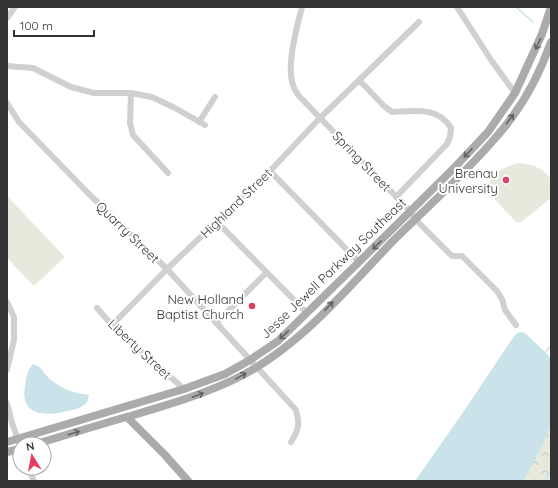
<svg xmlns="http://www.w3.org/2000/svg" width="558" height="488" font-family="Quicksand,sans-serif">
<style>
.forest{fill:url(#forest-crowns)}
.garden{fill:#e5eadc}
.water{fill:#cae2e9}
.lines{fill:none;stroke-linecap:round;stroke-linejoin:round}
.stream{stroke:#cae2e9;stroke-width:1.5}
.minor{stroke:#d0d0d0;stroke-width:6}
.major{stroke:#ababab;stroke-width:8}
.oneway{stroke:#636363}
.poi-dot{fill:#e13e61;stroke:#fff;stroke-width:1.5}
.labels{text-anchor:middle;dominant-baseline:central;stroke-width:4;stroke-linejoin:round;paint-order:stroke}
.street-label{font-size:13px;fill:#333;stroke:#fff}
.poi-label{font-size:13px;fill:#333;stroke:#fff;text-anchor:end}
</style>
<defs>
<pattern id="forest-crowns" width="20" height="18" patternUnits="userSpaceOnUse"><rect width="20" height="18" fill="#e5eadc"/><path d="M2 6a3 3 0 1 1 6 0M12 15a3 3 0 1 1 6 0" fill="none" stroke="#c5c9bd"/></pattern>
</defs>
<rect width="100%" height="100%" fill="#fff"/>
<!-- forest -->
<path class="forest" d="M551 412V481H521Z"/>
<!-- garden -->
<g class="garden">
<path d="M518 163C532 164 542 167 551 179V198L521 222H516L486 190C491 174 503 167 518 163Z"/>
<path d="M7 196 65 257 34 286 7 258Z"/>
</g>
<!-- water -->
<g class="water">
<path d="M521 332 525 333 551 358V424L541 449 523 481H415L466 408 510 342 517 333Z"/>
<path d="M33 364C42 367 41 370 47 376 56 386 73 394 86 394L89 396C88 399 88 402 85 404 81 408 74 410 68 411 47 416 20 417 25 387 26 379 27 370 33 364Z"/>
</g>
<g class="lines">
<!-- stream -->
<g class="stream">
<path d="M516 7 533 22"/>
<path d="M545 353 551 345"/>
<path d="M544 481 551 471"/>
</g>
<!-- minor -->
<g class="minor">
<path d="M302 7C297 27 286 65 293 85 294 89 297 93 299 96L410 211 419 223 452 256H462L497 291 502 299 505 310 516 325"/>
<path d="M457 7 491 60 515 93"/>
<path d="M7 18 15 7"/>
<path d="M7 66 33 68 71 87 94 93H131L152 97 175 108 205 125"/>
<path d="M359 80 384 106 392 112C413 111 438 106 451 128L450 137 447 144 396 197"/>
<path d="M131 93 130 123 133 135 168 173"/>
<path d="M7 103 19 122 88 193 167 269 296 410C300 424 299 429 291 442"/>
<path d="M199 122 215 97"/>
<path d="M270 171 359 262"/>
<path d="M217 222 307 313"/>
<path d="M7 302 14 317V340L7 370"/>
<path d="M97 308 112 325 184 389"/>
<path d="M216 323 266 273"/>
<path d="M112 325 167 269 270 171 319 119 419 22"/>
<path d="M7 403 12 423 20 445"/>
<path d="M28 468 34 481"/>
</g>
<!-- major -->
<g class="major">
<path d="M127 417 165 455 188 481"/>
<path d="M7 442 184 389 225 374 250 360 278 341 359 262 455 167 488 132 515 93 542 34 551 7"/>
<path d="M36 444C67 435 97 425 127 417 164 406 199 396 233 380 297 350 344 292 392 242 427 207 465 174 497 136 521 109 539 76 551 42"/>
<path d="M7 452 20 449"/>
</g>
</g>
<!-- one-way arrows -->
<defs><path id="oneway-shaft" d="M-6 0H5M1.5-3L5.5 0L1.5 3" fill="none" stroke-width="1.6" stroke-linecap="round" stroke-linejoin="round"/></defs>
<g class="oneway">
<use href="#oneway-shaft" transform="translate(538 44) rotate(115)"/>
<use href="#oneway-shaft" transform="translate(510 119) rotate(-53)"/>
<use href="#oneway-shaft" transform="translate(468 153) rotate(133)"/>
<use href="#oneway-shaft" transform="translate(377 245) rotate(135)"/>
<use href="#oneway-shaft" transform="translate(329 306) rotate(-46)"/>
<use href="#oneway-shaft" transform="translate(284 335) rotate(137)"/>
<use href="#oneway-shaft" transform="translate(241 376) rotate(-29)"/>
<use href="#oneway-shaft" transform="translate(198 395) rotate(-22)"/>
<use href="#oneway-shaft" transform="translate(74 433) rotate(-17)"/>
</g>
<!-- markers -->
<g class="poi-dot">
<circle cx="506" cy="180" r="4"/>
<circle cx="252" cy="306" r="4"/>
</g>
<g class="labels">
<!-- street labels -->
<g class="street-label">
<text transform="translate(362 161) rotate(46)">Spring Street</text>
<text transform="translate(236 203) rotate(-44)">Highland Street</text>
<text transform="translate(128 232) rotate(44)">Quarry Street</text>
<text transform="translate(333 268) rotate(-44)">Jesse Jewell Parkway Southeast</text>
<text transform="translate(140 349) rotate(43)">Liberty Street</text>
</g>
<!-- poi labels -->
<g class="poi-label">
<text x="498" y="173">Brenau<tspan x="498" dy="15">University</tspan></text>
<text x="244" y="299">New Holland<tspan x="244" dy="15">Baptist Church</tspan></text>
</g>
</g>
<!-- border -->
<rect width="558" height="488" fill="none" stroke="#333333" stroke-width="16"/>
<!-- north arrow -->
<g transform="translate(32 456) rotate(349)"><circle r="19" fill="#ffffff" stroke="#adadad"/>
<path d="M0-3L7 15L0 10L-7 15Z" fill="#e13e61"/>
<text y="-6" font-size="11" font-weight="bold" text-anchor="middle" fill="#333333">N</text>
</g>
<!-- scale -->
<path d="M14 30v6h80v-6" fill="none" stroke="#333333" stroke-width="2"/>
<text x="20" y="30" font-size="12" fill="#333333" stroke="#ffffff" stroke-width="3" paint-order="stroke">100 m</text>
</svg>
